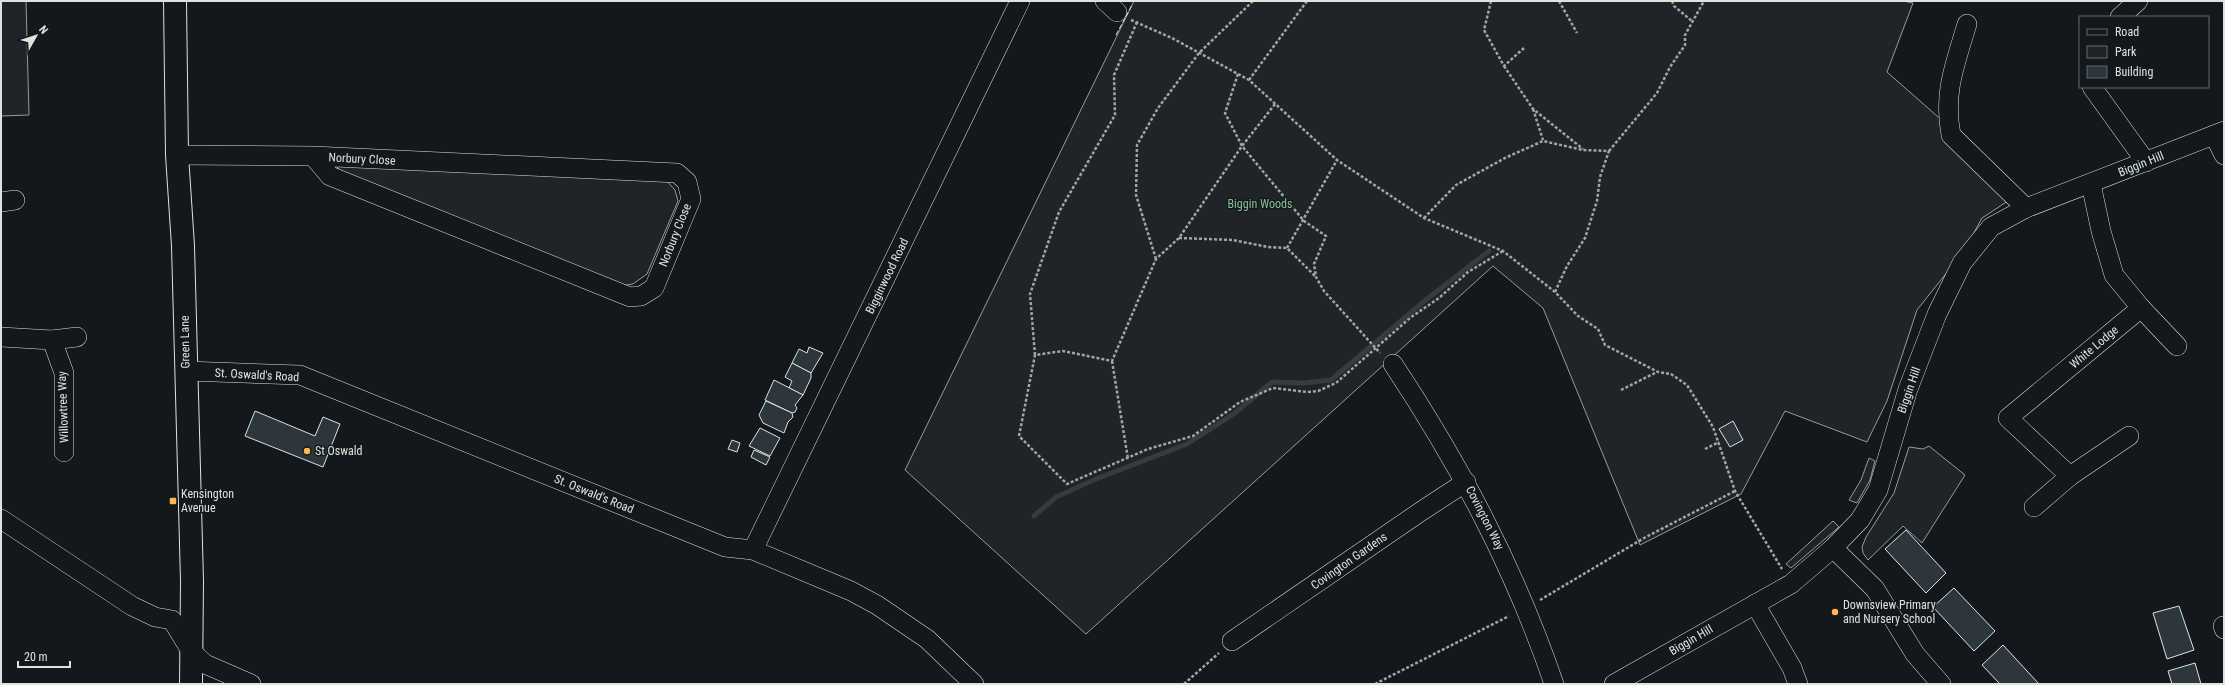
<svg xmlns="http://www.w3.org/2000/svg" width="2225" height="685" font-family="'Roboto Condensed',sans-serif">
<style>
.green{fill:#202428;stroke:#939e99}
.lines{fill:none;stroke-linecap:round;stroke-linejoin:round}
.stream{stroke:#363b3e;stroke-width:5}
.building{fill:#2c363c;stroke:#d8e6dc}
.minor-casing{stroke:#d8e6dc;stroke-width:20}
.major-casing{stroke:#d8e6dc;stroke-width:24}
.path{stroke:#9da8a2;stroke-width:2.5;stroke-dasharray:3 2;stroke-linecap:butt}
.minor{stroke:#14181c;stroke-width:19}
.major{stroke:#14181c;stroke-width:22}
.fence{stroke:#d8e6dc;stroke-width:1;stroke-dasharray:5 2;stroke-linecap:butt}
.poi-dot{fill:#ffb74d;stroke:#14181c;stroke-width:1.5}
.labels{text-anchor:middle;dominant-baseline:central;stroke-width:3;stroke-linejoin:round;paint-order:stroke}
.street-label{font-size:12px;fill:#d8e6dc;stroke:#14181c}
.park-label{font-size:12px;fill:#8ac095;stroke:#14181c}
.poi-label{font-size:12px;fill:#d8e6dc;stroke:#14181c;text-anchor:start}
</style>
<rect width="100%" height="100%" fill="#14181c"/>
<!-- green -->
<g class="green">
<path d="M1 1H26L29 115 1 116Z"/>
<path d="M1134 1H1903L1913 3 1887 72 1945 123 2011 199 1982 218 1964 251 1917 310 1887 401 1867 442 1785 411 1741 494 1640 545 1543 308 1493 266 1086 634 905 470Z"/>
<path d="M335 165 666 180 675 190 678 201 647 274 633 284 620 286 342 172Z"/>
<path d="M1929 446 1965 475 1922 543 1903 526 1868 560 1863 553 1862 547 1866 537 1894 493 1909 447 1923 449Z"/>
<path d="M1869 458 1875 461 1870 480 1857 503 1849 500 1861 480Z"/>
<path d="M1833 521 1839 527 1791 568 1786 564Z"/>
</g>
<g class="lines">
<!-- stream -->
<path class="stream" d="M1034 516 1056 497 1096 479 1187 444 1235 413 1272 382 1304 383 1331 380 1427 299 1489 251"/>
</g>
<!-- building -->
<g class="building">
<path d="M809 347 823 353 811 373 792 363 799 349 807 353Z"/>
<path d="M792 363 811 373V378L803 395 789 388 792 381 785 377Z"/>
<path d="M774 380 803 395 795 405 797 408 795 412 792 413 765 400Z"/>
<path d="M766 401 792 413 793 417 788 422 784 433 763 423 759 415Z"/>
<path d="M255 411 315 436 323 417 340 424 323 467 245 436Z"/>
<path d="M1733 421 1743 440 1730 447 1719 429Z"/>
<path d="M760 428 780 438 770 456 749 446Z"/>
<path d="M732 440 740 443 737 452 728 449Z"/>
<path d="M754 450 770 457 766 465 751 457Z"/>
<path d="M1906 530 1946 573 1926 593 1885 549Z"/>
<path d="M1954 588 1995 631 1974 651 1933 607Z"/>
<path d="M2179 606 2194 650 2167 659 2153 613Z"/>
<path d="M2003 645 2039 684H2000L1982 665Z"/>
<path d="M2195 663 2201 684H2172L2168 671Z"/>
</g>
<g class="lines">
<!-- minor casing -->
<g class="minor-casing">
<g id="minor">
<path d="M1105 1 1117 12"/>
<path d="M2120 17 2138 1"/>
<path d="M1967 24C1955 65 1943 92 1951 135L2026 208"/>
<path d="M2092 87 2146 162"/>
<path d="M2214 135 2224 155"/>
<path d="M177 155 313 156 330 176 630 297 641 296 654 288 691 199 687 182 677 173 313 156"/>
<path d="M1 202 15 200"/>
<path d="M2141 308 2177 346"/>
<path d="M1 337 52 340 77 337"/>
<path d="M52 340 64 373V452"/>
<path d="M1393 364C1461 467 1514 567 1554 684"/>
<path d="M186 371 300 375 725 547 753 550 851 591 877 605 927 639 974 684"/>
<path d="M2070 476 2008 418 2141 308 2114 275 2101 231 2091 184"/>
<path d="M2034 507 2070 476 2129 436"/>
<path d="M1 519 132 606 155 617 172 620 191 651 205 664 251 684"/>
<path d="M1833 548 1875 589 1915 654 1941 684"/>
<path d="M753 550 1020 1"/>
<path d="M1755 604 1792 668 1798 684"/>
<path d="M2223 626 2224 629"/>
<path d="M1232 641 1423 510 1466 482"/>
<path d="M1614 684 1791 584 1833 548 1860 520 1878 490 1908 389 1937 314 1962 263 1991 227 2026 208 2224 131"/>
</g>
</g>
<!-- major casing -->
<g class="major-casing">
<path id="major" d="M175 1 177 155 183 246 192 581 191 684"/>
</g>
<!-- path -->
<g class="path">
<path d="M1491 1 1484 30 1504 66 1524 48"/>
<path d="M1559 1 1577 33"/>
<path d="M1672 1 1674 6 1693 22"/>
<path d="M1131 20 1172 38 1249 80 1337 160 1424 218 1503 251 1555 292 1578 316 1598 329 1605 345 1658 372 1671 374 1687 385 1713 427 1735 491 1782 569"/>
<path d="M1504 66 1533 109 1583 149"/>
<path d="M1238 74 1225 113 1242 146 1304 221 1326 236 1314 264 1316 277 1324 291 1380 353"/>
<path d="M1249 80 1307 1"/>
<path d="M1275 104 1242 146 1179 238 1156 259 1112 361 1063 351 1035 355 1019 436 1067 484 1148 449 1193 436 1240 402 1273 388 1307 392 1318 391 1336 383 1410 318 1439 298 1468 272 1503 251"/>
<path d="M1533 109 1543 140"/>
<path d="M1609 151 1657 93 1670 67 1685 45V35L1704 1"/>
<path d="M1424 218 1456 185 1505 158 1543 141 1583 150 1609 151 1600 177 1597 201 1585 238 1567 266 1555 292"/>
<path d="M1179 238 1233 240 1268 247 1287 248 1316 277"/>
<path d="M1287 248 1337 160"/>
<path d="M1156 259 1136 195 1137 145 1158 108 1199 53 1253 1"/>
<path d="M1035 355 1030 294 1059 212 1115 115 1114 75 1137 22"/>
<path d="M1112 361 1128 459"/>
<path d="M1621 390 1657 372"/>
<path d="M1705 449 1719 442"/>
<path d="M1540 600 1644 538 1735 491"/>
<path d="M1184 684 1219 653"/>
<path d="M1375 684 1509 616"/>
</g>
<!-- minor -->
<use href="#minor" class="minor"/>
<!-- major -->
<use href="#major" class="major"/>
<!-- fence -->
<path class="fence" d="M1116 35 1132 5"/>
</g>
<!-- markers -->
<g class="poi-dot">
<circle cx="307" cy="451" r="4"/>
<rect x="169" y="497" width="8" height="8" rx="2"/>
<circle cx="1835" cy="612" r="4"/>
</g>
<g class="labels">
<!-- street labels -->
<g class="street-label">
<text transform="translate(362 159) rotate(3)">Norbury Close</text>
<text transform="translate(2141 164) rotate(-22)">Biggin Hill</text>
<text transform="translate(675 235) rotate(-68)">Norbury Close</text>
<text transform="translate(887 276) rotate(-64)">Bigginwood Road</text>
<text transform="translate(185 342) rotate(-91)">Green Lane</text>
<text transform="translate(2094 347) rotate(-40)">White Lodge</text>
<text transform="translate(257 375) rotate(3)">St. Oswald's Road</text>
<text transform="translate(1909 390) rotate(-71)">Biggin Hill</text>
<text transform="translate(63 407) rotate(-92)">Willowtree Way</text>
<text transform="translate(594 494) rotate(22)">St. Oswald's Road</text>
<text transform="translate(1485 518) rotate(63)">Covington Way</text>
<text transform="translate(1349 561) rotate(-35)">Covington Gardens</text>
<text transform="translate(1691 640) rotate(-30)">Biggin Hill</text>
</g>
<!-- park labels -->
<g class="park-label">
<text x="1260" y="204">Biggin Woods</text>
</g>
<!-- poi labels -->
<g class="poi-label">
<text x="315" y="451">St Oswald</text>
<text x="181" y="494">Kensington<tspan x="181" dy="14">Avenue</tspan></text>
<text x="1843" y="605">Downsview Primary<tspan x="1843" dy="14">and Nursery School</tspan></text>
</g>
</g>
<!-- border -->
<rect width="2225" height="685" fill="none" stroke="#d8e6dc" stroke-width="4"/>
<!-- legend -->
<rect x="2079" y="16" width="130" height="72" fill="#14181c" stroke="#626a69"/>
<rect x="2087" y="29" width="20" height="6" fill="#14181c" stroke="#626a69"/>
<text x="2115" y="36" font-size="12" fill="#d8e6dc">Road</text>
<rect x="2087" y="46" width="20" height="12" fill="#202428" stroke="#626a69"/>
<text x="2115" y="56" font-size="12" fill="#d8e6dc">Park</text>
<rect x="2087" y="66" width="20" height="12" fill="#2c363c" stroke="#626a69"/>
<text x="2115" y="76" font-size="12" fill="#d8e6dc">Building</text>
<!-- north arrow -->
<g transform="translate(36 36) rotate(51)" stroke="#14181c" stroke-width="3" paint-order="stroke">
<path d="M0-3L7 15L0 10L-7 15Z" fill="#d8e6dc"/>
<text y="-6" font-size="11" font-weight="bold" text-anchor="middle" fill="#d8e6dc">N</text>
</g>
<!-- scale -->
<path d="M18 661v6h52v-6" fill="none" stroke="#d8e6dc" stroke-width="2"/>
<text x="24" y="661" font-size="12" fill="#d8e6dc" stroke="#14181c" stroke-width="3" paint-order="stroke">20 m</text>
</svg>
